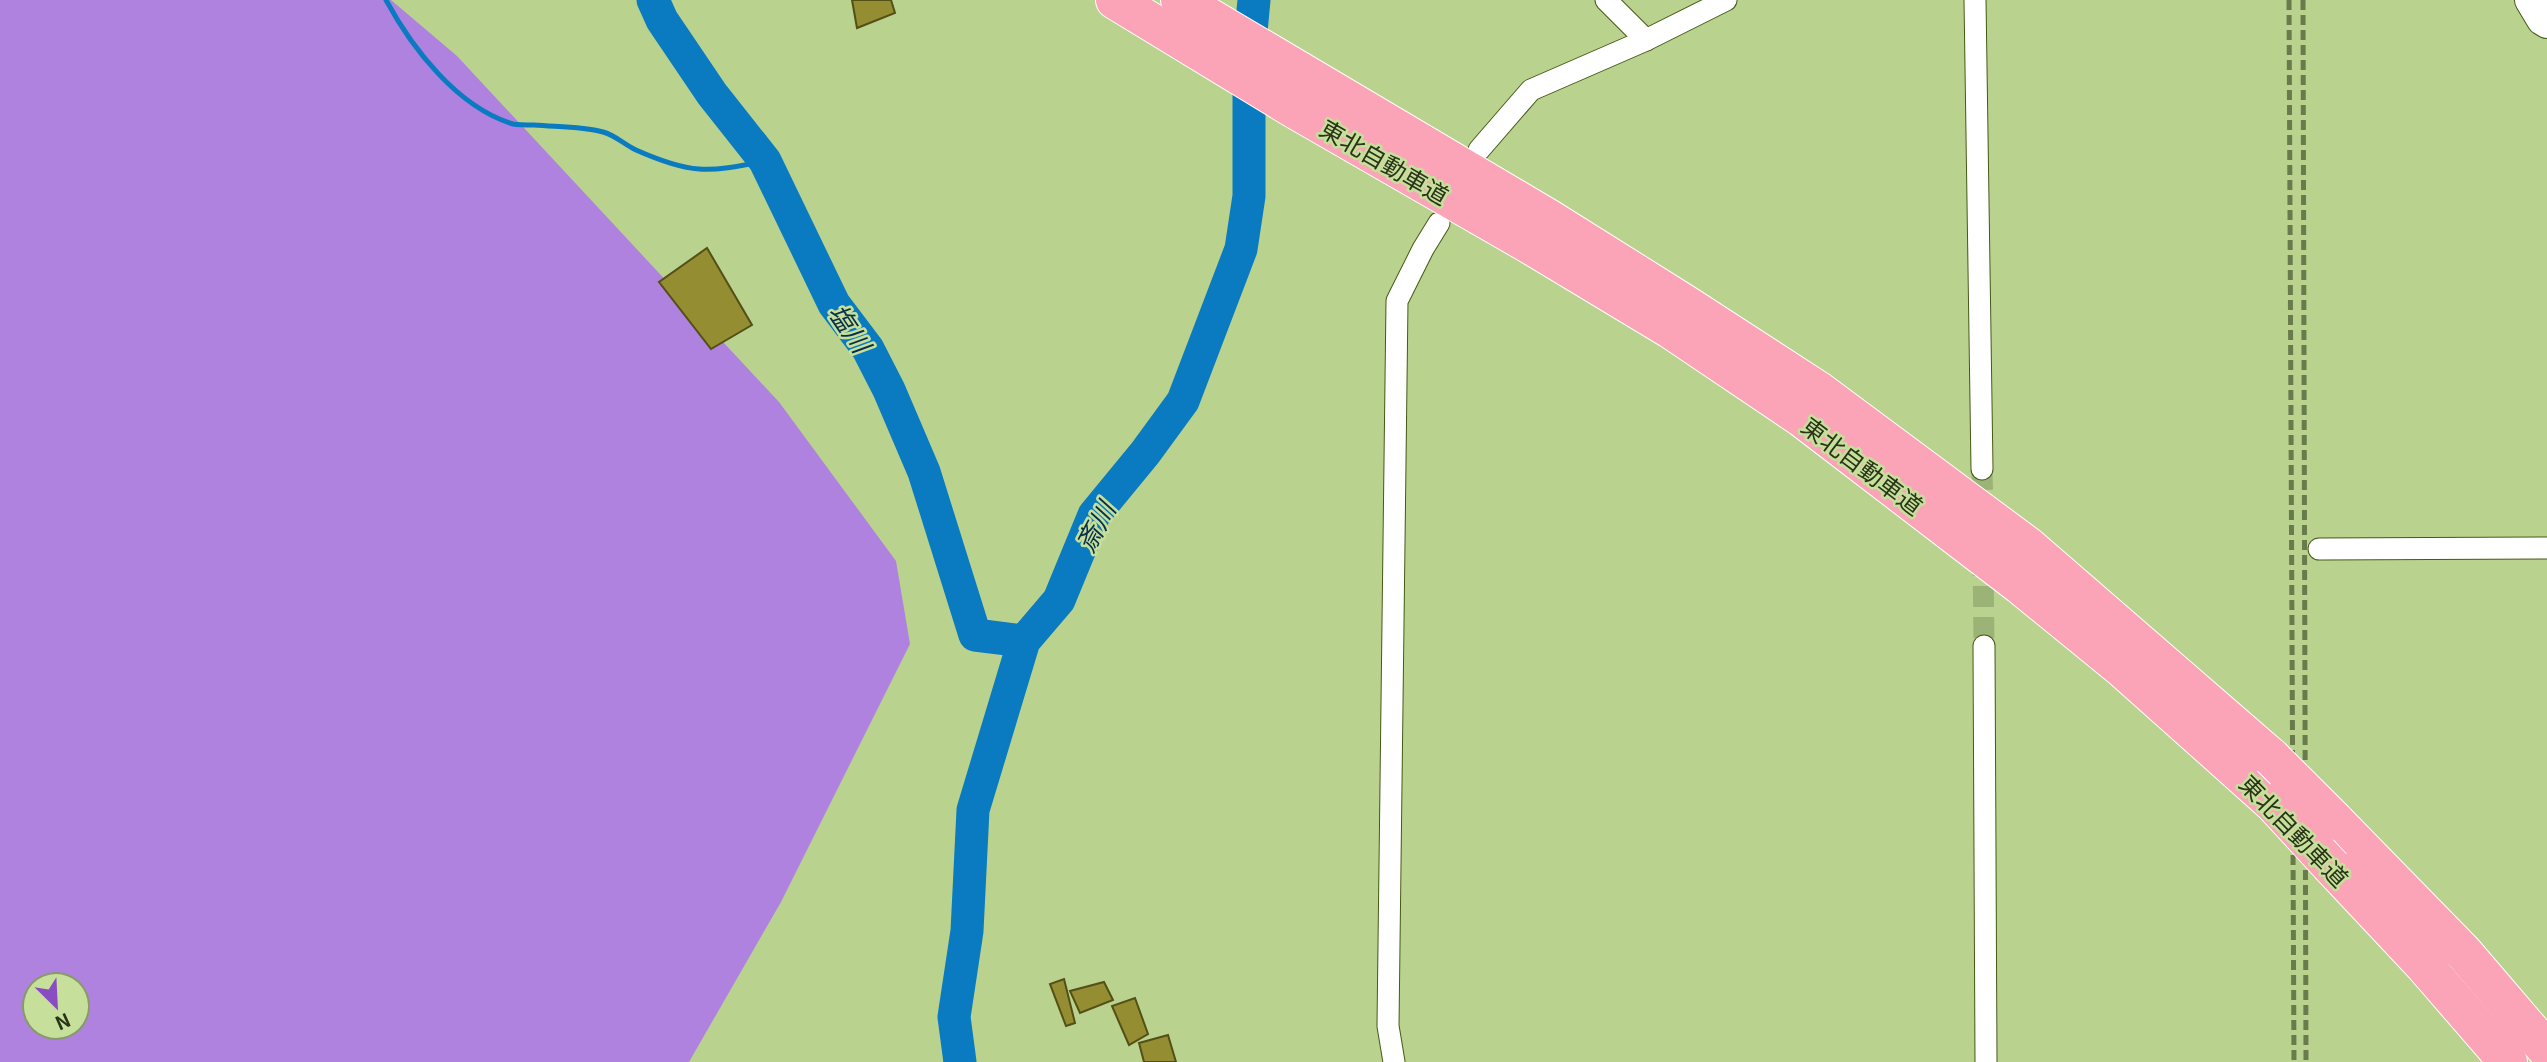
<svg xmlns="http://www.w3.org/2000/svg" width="2547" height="1062" font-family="Georgia,'Noto Sans JP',serif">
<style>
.green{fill:#ae82de;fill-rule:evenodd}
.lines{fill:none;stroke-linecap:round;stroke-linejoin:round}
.stream{stroke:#0a7bc1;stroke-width:5}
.river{stroke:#0a7bc1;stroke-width:33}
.building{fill:#948d32;stroke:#534f17;stroke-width:2}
.street-tunnel{stroke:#9cb377;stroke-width:21;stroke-dasharray:21 10;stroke-linecap:butt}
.street-casing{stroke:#455a17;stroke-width:23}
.secondary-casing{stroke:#455a17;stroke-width:32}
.highway-casing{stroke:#fff;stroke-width:40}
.street{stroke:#fff;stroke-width:21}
.secondary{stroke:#fff;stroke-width:30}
.highway{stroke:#fba3b7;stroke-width:38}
.rail{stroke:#697a4d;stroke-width:5;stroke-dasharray:10 5;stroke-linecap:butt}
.highway-bridge-casing{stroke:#fff;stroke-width:40;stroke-linecap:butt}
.highway-bridge{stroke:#fba3b7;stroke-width:38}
.labels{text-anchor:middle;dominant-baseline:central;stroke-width:5;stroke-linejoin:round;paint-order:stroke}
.street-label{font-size:24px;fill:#293318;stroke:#c6e09b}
.water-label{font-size:26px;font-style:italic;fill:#072f4c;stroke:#c6e09b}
</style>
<rect width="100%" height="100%" fill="#b9d38f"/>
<!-- green -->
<path class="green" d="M0 0H391L457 56 779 402 896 561 910 644 781 902 689 1062H0ZM35 985H77V1027H35Z"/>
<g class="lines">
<!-- stream -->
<path class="stream" d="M386 0C412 48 457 107 513 124 519 125 527 125 534 125 557 127 581 126 603 132 615 135 625 145 636 150 690 174 707 173 765 161"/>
<!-- river -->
<g class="river">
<path d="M653 0 662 20 712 94 765 161 834 304 868 349 889 390 924 472 975 635 1024 641"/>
<path d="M960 1062 954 1017 967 931 973 810 1024 641 1059 600 1094 515 1145 453 1183 401 1241 249 1249 196V53L1254 0"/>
</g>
</g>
<!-- building -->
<g class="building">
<path d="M852 0H891L895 13 857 28Z"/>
<path d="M707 248 752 325 711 349 659 282Z"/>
<path d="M1064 979 1075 1023 1066 1026 1050 984Z"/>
<path d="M1104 982 1113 1000 1080 1013 1070 991Z"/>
<path d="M1135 998 1148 1034 1129 1045 1112 1006Z"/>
<path d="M1168 1035 1176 1062H1144L1139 1043Z"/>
</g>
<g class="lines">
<!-- street-tunnel -->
<g class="street-tunnel">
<path d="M1982 469 1983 516"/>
<path d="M1983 555 1984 646"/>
</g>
<!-- street casing -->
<g class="street-casing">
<g id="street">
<path d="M1606 0 1646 40"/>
<path d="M1975 0 1982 469"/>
<path d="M1479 150 1531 90 1646 40 1726 0"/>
<path d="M2319 549 2547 548"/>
<path d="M1984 646 1986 1062"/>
<path d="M1394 1062 1388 1026 1397 301 1423 249 1439 223"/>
</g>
</g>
<!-- secondary casing -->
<g class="secondary-casing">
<path id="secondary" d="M2530 0 2542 20 2547 23"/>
</g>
<!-- highway casing -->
<g class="highway-casing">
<g id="highway">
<path d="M1115 0 1294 109 1527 243 1670 329 1802 418 2020 585 2123 669 2273 803"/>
<path d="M1180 0 1548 218 1685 304 1819 391 2029 547 2271 757"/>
<path d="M2335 821 2464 953 2547 1050"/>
<path d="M2332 867 2424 965 2508 1062"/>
</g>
</g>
<!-- street -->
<use href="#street" class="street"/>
<!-- secondary -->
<use href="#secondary" class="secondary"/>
<!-- highway -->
<use href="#highway" class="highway"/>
<!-- rail -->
<g class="rail">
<path d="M2289 0 2294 1062"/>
<path d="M2303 0 2306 1062"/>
</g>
<!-- highway-bridge casing -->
<g class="highway-bridge-casing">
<g id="highway-bridge">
<path d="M2271 757 2335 821"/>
<path d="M2273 803 2332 867"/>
</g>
</g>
<!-- highway-bridge -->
<use href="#highway-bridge" class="highway-bridge"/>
</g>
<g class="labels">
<!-- street labels -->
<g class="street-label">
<text transform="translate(1385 161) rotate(30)">東北自動車道</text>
<text transform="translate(1863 465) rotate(37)">東北自動車道</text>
<text transform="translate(2295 830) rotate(46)">東北自動車道</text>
</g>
<!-- water labels -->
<g class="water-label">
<text transform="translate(851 327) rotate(56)">塩川</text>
<text transform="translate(1094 526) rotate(-62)">斎川</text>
</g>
</g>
<!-- north arrow -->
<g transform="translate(56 1006) rotate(156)"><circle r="33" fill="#c6e09b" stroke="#879b67" stroke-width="2"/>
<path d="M0-5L12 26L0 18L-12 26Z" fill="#8a4cc2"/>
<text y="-10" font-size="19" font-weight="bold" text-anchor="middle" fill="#293318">N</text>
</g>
</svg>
